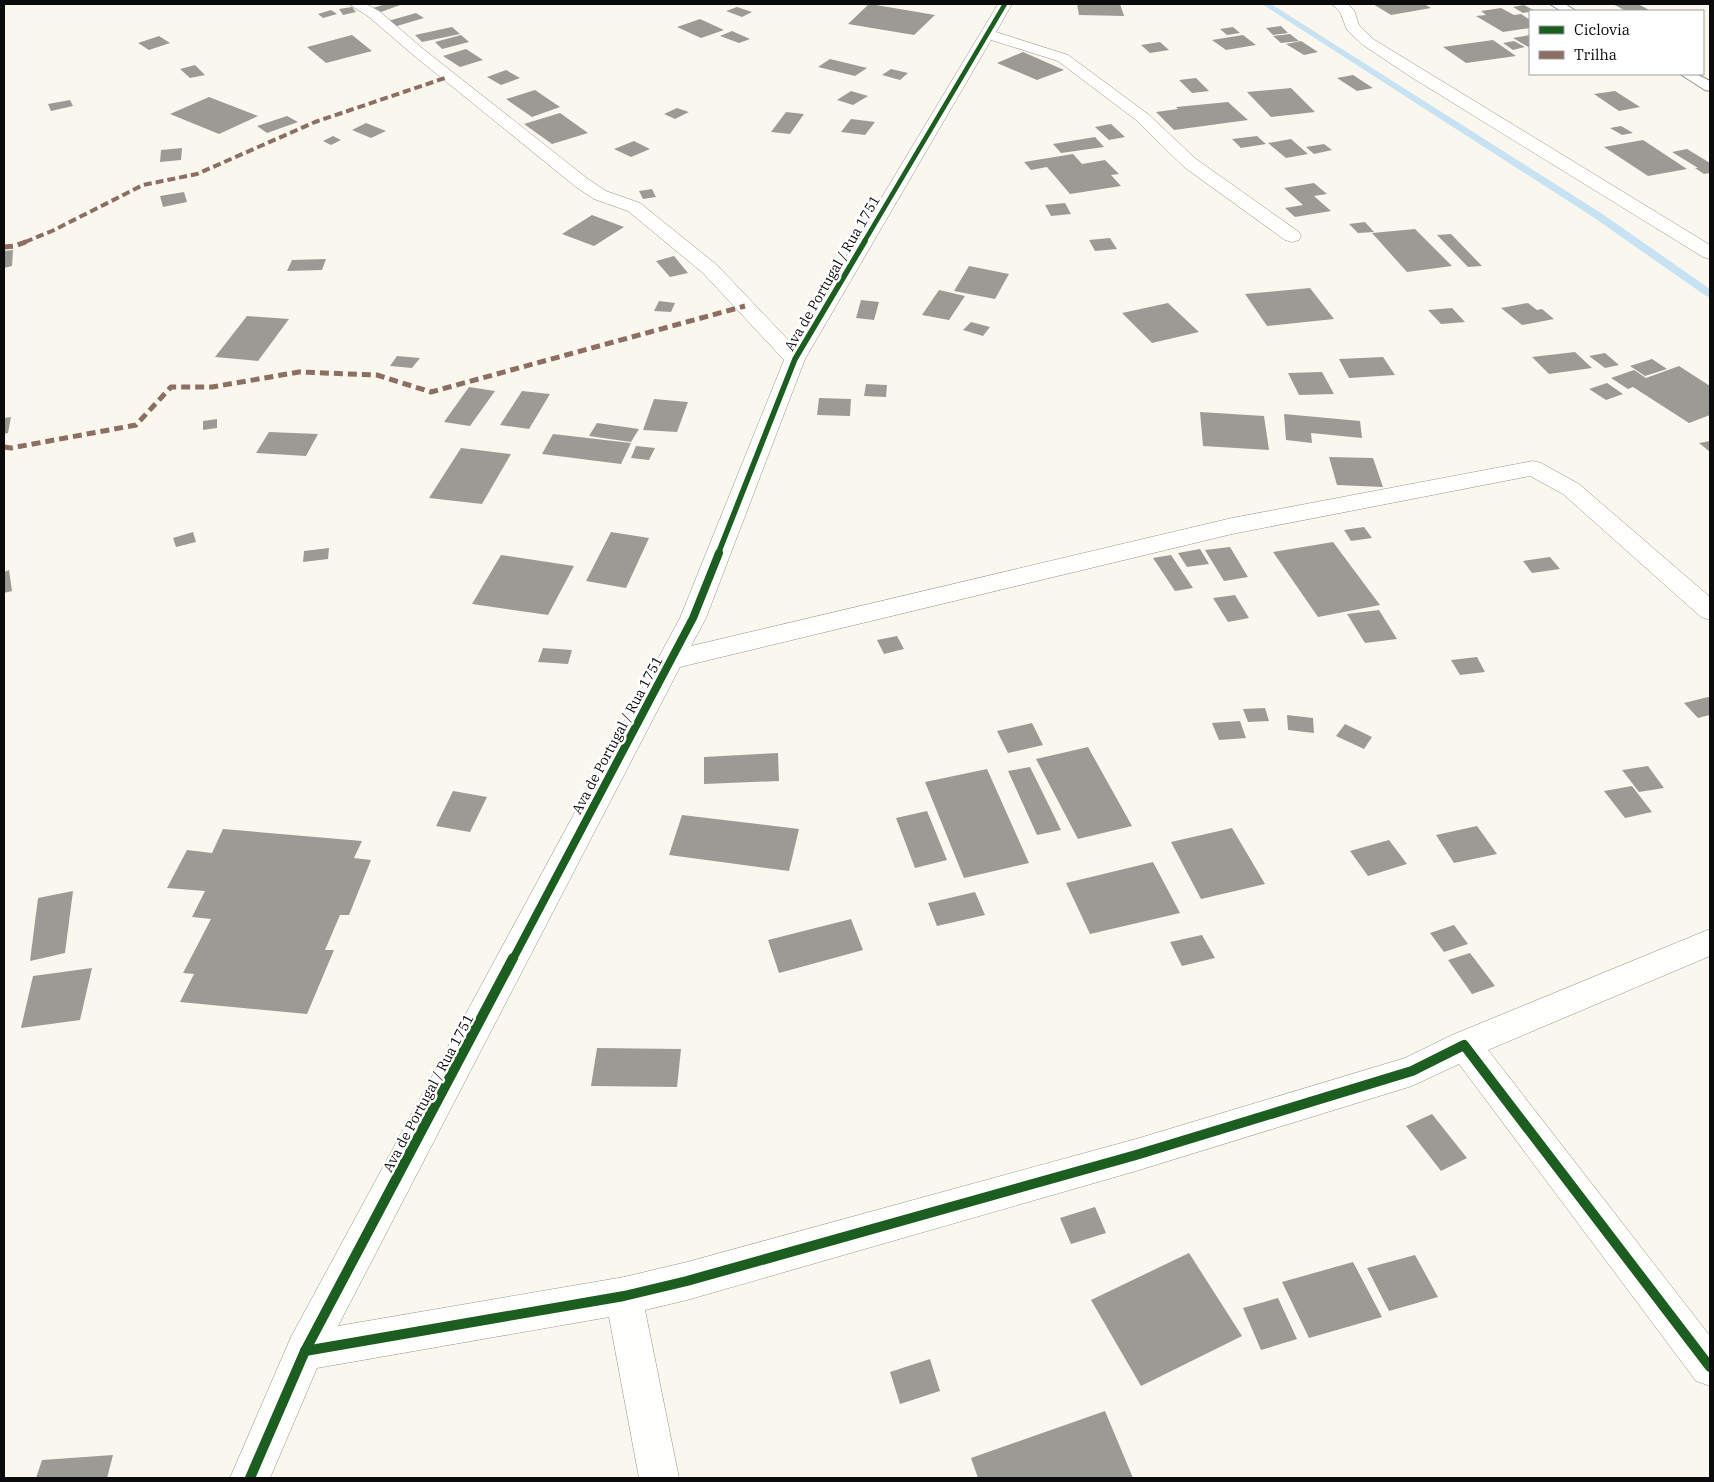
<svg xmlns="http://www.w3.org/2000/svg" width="1714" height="1482" font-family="'IBM Plex Serif',serif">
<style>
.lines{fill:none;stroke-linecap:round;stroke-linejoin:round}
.stream{fill:#c6e2f3;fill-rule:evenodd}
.building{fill:#9c9a95}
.service-casing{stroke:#93928d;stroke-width:2}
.minor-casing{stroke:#93928d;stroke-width:1}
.service{fill:#fefefc;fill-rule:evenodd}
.minor{fill:#fefefc;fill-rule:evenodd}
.quiet-far1{stroke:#8d6e63;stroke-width:4;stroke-dasharray:8 4;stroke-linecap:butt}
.quiet{stroke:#8d6e63;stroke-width:5;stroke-dasharray:9 5;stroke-linecap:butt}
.cycleway-far3-casing{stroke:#fff;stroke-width:6}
.cycleway-far2-casing{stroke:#fff;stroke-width:8}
.cycleway-far1-casing{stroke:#fff;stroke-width:11}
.cycleway-casing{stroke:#fff;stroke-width:13}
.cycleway-far3{stroke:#1b5e20;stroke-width:4.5}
.cycleway-far2{stroke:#1b5e20;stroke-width:5.5}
.cycleway-far1{stroke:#1b5e20;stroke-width:8}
.cycleway{stroke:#1b5e20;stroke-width:10}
.labels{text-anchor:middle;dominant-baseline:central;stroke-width:5;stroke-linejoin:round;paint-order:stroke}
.street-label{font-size:14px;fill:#0b0b0b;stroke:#fff}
</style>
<rect width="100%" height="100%" fill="#faf8ee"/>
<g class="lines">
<!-- stream -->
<path class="stream" d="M1262 4H1271L1601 213 1710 289V297L1706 296 1593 217Z"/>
</g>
<!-- building -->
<g class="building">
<path d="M386 4H403L381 12 373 8Z"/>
<path d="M869 4H870L935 15 914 35 848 24Z"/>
<path d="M1077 4H1120L1124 16 1079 15Z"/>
<path d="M1373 4H1424L1431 8 1391 15Z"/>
<path d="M1613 4H1638L1651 11H1626Z"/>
<path d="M1524 5 1535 11 1523 13 1513 7Z"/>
<path d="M352 7 356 12 343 15 339 9Z"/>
<path d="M737 7 752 12 742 17 726 11Z"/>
<path d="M1501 8 1514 15 1521 14 1530 20V28L1503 32 1476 16 1486 15 1481 11Z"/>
<path d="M331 10 337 14 323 18 318 14Z"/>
<path d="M416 13 424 18 397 26 388 21Z"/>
<path d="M700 19 724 30 701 38 677 27Z"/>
<path d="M1281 26 1288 33 1273 35 1266 28Z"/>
<path d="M452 27 460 34 422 42 415 35Z"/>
<path d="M1233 27 1240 33 1227 35 1220 29Z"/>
<path d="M732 31 750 39 739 43 720 36Z"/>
<path d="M1290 34 1299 41 1281 43 1273 36Z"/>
<path d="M352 35 372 51 326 63 307 47Z"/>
<path d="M461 35 469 42 442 49 435 42Z"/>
<path d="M1243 35 1256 45 1226 50 1212 40Z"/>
<path d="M1530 35V48L1513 38Z"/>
<path d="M159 36 170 43 149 50 138 43Z"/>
<path d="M1493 40 1516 56 1466 63 1443 47Z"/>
<path d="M1301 41 1318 52 1304 55 1286 44Z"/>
<path d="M1514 41 1525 47 1513 50 1503 43Z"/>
<path d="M1160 42 1169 50 1150 53 1141 45Z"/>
<path d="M466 49 483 60 460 67 443 56Z"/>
<path d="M1023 52 1064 70 1037 80 997 63Z"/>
<path d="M830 59 867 68 855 76 818 67Z"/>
<path d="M195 65 205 75 190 78 180 69Z"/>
<path d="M891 69 908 73 900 80 882 75Z"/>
<path d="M506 70 520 78 501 85 487 77Z"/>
<path d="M1353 75 1373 88 1357 91 1337 78Z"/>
<path d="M1196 78 1209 91 1192 93 1179 80Z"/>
<path d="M1291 88 1315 112 1271 117 1247 92Z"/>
<path d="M535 90 560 107 532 117 506 99Z"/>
<path d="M851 91 868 96 853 105 837 100Z"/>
<path d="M1615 91 1640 107 1619 111 1594 94Z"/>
<path d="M209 97 258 116 219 134 170 114Z"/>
<path d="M70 100 73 106 51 111 48 104Z"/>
<path d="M1228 102 1248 120 1174 130 1156 112 1178 109 1176 107Z"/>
<path d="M677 108 689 112 675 119 664 114Z"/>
<path d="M786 112 804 114 790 134 771 132Z"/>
<path d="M560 113 588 133 552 144 524 124Z"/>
<path d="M287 116 298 122 267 133 257 126Z"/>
<path d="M851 119 875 122 865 135 841 132Z"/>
<path d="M366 123 386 131 371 138 352 130Z"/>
<path d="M1111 124 1125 137 1109 140 1095 127Z"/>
<path d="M1621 126 1633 133 1622 135 1610 128Z"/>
<path d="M333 136 341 140 331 145 323 141Z"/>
<path d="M1257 136 1266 144 1241 148 1232 139Z"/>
<path d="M1095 137 1104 147 1061 153 1053 144Z"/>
<path d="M1291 139 1308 154 1286 158 1268 143Z"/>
<path d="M1643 140 1687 169 1648 176 1604 147Z"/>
<path d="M634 141 650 149 631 157 614 149Z"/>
<path d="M1324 144 1332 150 1314 154 1306 147Z"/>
<path d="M182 148 181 160 160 162 161 150Z"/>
<path d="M1687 149 1710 163V173L1704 174 1695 168H1698L1672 152Z"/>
<path d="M1073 154 1082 164 1105 160 1119 174 1111 175 1121 186 1070 194 1047 167 1031 170 1024 162Z"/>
<path d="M1314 183 1327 194 1314 196 1331 211 1295 217 1285 208 1303 205 1284 188Z"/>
<path d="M652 189 656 197 643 199 639 191Z"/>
<path d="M184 192 187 202 163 207 160 196Z"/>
<path d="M1065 203 1071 214 1051 216 1045 205Z"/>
<path d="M592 215 624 227 594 246 562 234Z"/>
<path d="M1365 222 1374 232 1358 233 1349 224Z"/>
<path d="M1415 229 1452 266 1407 272 1372 233Z"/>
<path d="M1451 234 1482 266 1468 267 1437 235Z"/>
<path d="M1110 238 1117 249 1095 251 1089 240Z"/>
<path d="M13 250 12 266 4 268V251Z"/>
<path d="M674 256 688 273 670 277 656 261Z"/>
<path d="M326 259 322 270 287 271 292 260Z"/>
<path d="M969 266 1009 274 995 299 954 291Z"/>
<path d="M1310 288 1334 319 1267 326 1245 294Z"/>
<path d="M939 290 965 296 949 320 922 315Z"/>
<path d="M861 300 879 302 874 320 856 318Z"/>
<path d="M659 301 675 303 671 312 654 311Z"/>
<path d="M1168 303 1199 332 1152 343 1122 313Z"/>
<path d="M1528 303 1537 310 1542 309 1554 319 1522 325 1501 308Z"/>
<path d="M1452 308 1465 322 1441 324 1428 310Z"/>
<path d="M247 316 289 319 258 361 215 357Z"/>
<path d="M971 322 990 327 983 336 963 330Z"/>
<path d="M1575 352 1592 368 1549 374 1532 357Z"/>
<path d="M1605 353 1619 365 1605 368 1589 356Z"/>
<path d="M397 356 420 358 412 368 390 366Z"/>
<path d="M1383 357 1395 375 1349 378 1339 359Z"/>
<path d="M1652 359 1667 369 1645 376 1630 366Z"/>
<path d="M1679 366 1710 386V415L1689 423 1633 387 1628 389 1611 378 1634 370 1646 378Z"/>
<path d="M1322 372 1334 394 1299 395 1288 373Z"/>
<path d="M1607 383 1623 394 1606 400 1589 389Z"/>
<path d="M866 384 887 385 886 397 864 396Z"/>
<path d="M469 387 495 391 470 426 444 422Z"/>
<path d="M522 391 550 394 529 429 500 425Z"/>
<path d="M819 398 851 399 850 416 817 415Z"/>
<path d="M654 399 688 402 677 432 643 430Z"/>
<path d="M1200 412 1264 416 1269 450 1203 446Z"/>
<path d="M1284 414 1360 421 1362 438 1311 433 1312 443 1286 440Z"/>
<path d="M11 417 8 433 4 434V418Z"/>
<path d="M217 419V428L203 430V421Z"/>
<path d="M597 423 639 429 631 442 589 436Z"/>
<path d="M269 432 318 434 306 456 256 453Z"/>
<path d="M553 434 631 443 621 464 542 454Z"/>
<path d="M1710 441V452L1699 443Z"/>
<path d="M636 446 655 448 649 460 631 458Z"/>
<path d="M461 448 511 454 482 504 429 498Z"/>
<path d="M1329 457 1373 458 1383 487 1337 485Z"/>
<path d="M1364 527 1372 538 1351 541 1344 530Z"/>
<path d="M193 532 196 542 176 547 173 538Z"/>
<path d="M611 532 649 538 626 588 586 581Z"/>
<path d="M1333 542 1380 605 1318 617 1273 552Z"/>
<path d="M1230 547 1248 577 1224 581 1205 550Z"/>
<path d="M329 548 328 559 303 562 304 551Z"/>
<path d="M1200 549 1209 564 1187 567 1178 553Z"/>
<path d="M501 555 574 566 548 615 472 604Z"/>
<path d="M1171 555 1193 588 1175 591 1153 558Z"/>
<path d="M1550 557 1560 569 1532 573 1523 561Z"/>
<path d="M9 570 12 591 4 593V572Z"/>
<path d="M1235 595 1249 618 1228 622 1213 598Z"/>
<path d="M1379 610 1397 639 1365 643 1347 614Z"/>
<path d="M897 636 904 649 884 654 877 640Z"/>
<path d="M543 648 572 650 568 664 538 662Z"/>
<path d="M1477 657 1485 672 1460 675 1451 660Z"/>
<path d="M1708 697 1710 698V715L1698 718 1684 703Z"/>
<path d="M1265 708 1269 721 1248 722 1243 709Z"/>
<path d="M1287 715 1313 718 1314 733 1288 730Z"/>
<path d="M1240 721 1246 738 1219 740 1212 723Z"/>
<path d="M1032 723 1043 745 1008 753 997 731Z"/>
<path d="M1345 724 1372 737 1364 749 1336 736Z"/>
<path d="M1088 747 1132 826 1078 839 1036 759Z"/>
<path d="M778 753 779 781 704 784V757Z"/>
<path d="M1648 766 1664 788 1639 792 1622 770Z"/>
<path d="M1030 767 1061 830 1037 835 1008 771Z"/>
<path d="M987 769 1029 863 964 878 925 782Z"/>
<path d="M1632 786 1652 812 1625 818 1604 791Z"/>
<path d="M453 791 487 797 470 832 436 826Z"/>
<path d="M927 811 947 860 915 868 896 818Z"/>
<path d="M682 815 799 829 789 871 669 855Z"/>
<path d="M1477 826 1497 854 1454 863 1436 835Z"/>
<path d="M1232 828 1265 884 1201 899 1171 842Z"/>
<path d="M223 829 362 841 354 858 371 860 349 915H340L325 950H334L307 1014 180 1002 194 974 183 973 211 919 192 917 205 891 167 888 187 850 212 853Z"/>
<path d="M1389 840 1407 864 1368 876 1350 851Z"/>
<path d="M1153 862 1180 913 1090 934 1066 883Z"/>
<path d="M73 891 65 953 30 961 38 898Z"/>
<path d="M975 892 985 915 937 926 928 903Z"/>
<path d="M851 919 863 950 779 973 768 940Z"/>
<path d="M1454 925 1468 944 1444 952 1430 933Z"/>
<path d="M1202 935 1215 958 1182 966 1170 942Z"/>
<path d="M1470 953 1495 986 1472 994 1448 960Z"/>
<path d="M92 968 80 1020 21 1028 33 976Z"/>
<path d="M597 1048 681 1049 677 1087 591 1086Z"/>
<path d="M1432 1114 1467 1158 1441 1171 1406 1126Z"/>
<path d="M1095 1207 1106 1233 1071 1244 1060 1218Z"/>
<path d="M1189 1253 1242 1336 1141 1386 1091 1300Z"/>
<path d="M1415 1255 1438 1297 1389 1311 1367 1268Z"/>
<path d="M1353 1262 1382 1317 1309 1338 1282 1282Z"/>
<path d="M1278 1298 1297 1339 1261 1350 1243 1308Z"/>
<path d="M930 1359 940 1391 900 1404 890 1372Z"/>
<path d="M1105 1411 1133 1478H978L971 1458Z"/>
<path d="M113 1455 107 1478H36L42 1460Z"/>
</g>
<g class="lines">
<!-- service casing -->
<g class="service-casing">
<g id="service">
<path d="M1550 4H1565L1576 11H1561Z"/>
<path d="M1680 74H1696L1710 81V91L1705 90Z"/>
</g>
</g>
<!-- minor casing -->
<g class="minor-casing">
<g id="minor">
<path d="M349 4H366L379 11 422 48 588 179 606 191 640 203 717 265 793 345 998 4H1012L996 32 1068 55 1148 114 1196 159 1299 232 1301 236 1299 240 1292 242 1285 240 1184 167 1136 120 1058 61 991 40 805 359 706 618 691 646 1232 518 1533 461 1541 463 1579 484 1710 597V620L1701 617 1563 494 1530 476 1232 534 680 667 338 1326 624 1277 687 1262 1136 1139 1405 1058 1452 1035 1710 929V956L1488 1050 1710 1336V1386L1696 1381 1459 1064 1412 1086 1136 1171 687 1300 645 1310 679 1478H639L609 1317 317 1368 270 1478H230L291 1337 680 618 784 360 703 273 628 211 594 199 576 187 412 54 369 17Z"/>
<path d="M1332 4H1348L1354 10 1359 25 1373 39 1710 245V259L1703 257 1411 77 1363 45 1347 30 1340 12Z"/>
</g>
</g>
<!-- service -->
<use href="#service" class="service"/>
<!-- minor -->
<use href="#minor" class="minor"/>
<!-- quiet-far1 -->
<path class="quiet-far1" d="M25 242 52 231 143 185 197 174 315 122 448 77"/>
<!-- quiet -->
<g class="quiet">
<path d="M4 247 15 246 28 241"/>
<path d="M4 447 11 448 136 425 171 387H212L299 372 377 375 431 392 745 306"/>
</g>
<!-- cycleway-far3 casing -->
<g class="cycleway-far3-casing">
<path id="cycleway-far3" d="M864 242 1005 4"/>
</g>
<!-- cycleway-far2 casing -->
<g class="cycleway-far2-casing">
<path id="cycleway-far2" d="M718 554 795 359 865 241"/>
</g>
<!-- cycleway-far1 casing -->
<g class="cycleway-far1-casing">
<path id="cycleway-far1" d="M513 959 693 618 719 553"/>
</g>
<!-- cycleway casing -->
<g class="cycleway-casing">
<g id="cycleway">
<path d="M305 1351 624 1296 687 1281 1136 1155 1412 1071 1464 1045 1710 1367"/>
<path d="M250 1478 305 1351 513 958"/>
</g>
</g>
<!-- cycleway-far3 -->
<use href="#cycleway-far3" class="cycleway-far3"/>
<!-- cycleway-far2 -->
<use href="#cycleway-far2" class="cycleway-far2"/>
<!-- cycleway-far1 -->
<use href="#cycleway-far1" class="cycleway-far1"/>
<!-- cycleway -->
<use href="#cycleway" class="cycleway"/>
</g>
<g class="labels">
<!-- street labels -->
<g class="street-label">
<text transform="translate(832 273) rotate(-60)">Ava de Portugal / Rua 1751</text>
<text transform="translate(617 735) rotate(-62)">Ava de Portugal / Rua 1751</text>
<text transform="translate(428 1093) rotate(-62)">Ava de Portugal / Rua 1751</text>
</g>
</g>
<!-- border -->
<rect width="1714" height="1482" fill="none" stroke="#0b0b0b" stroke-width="10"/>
<!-- legend -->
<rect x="1529" y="10" width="175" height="65" fill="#ffffff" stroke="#9d9d9d"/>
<rect x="1539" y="26" width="25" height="8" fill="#1b5e20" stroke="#9d9d9d"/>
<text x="1574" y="35" font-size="15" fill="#0b0b0b">Ciclovia</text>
<rect x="1539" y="51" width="25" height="8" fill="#8d6e63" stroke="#9d9d9d"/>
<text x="1574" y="60" font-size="15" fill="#0b0b0b">Trilha</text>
</svg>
